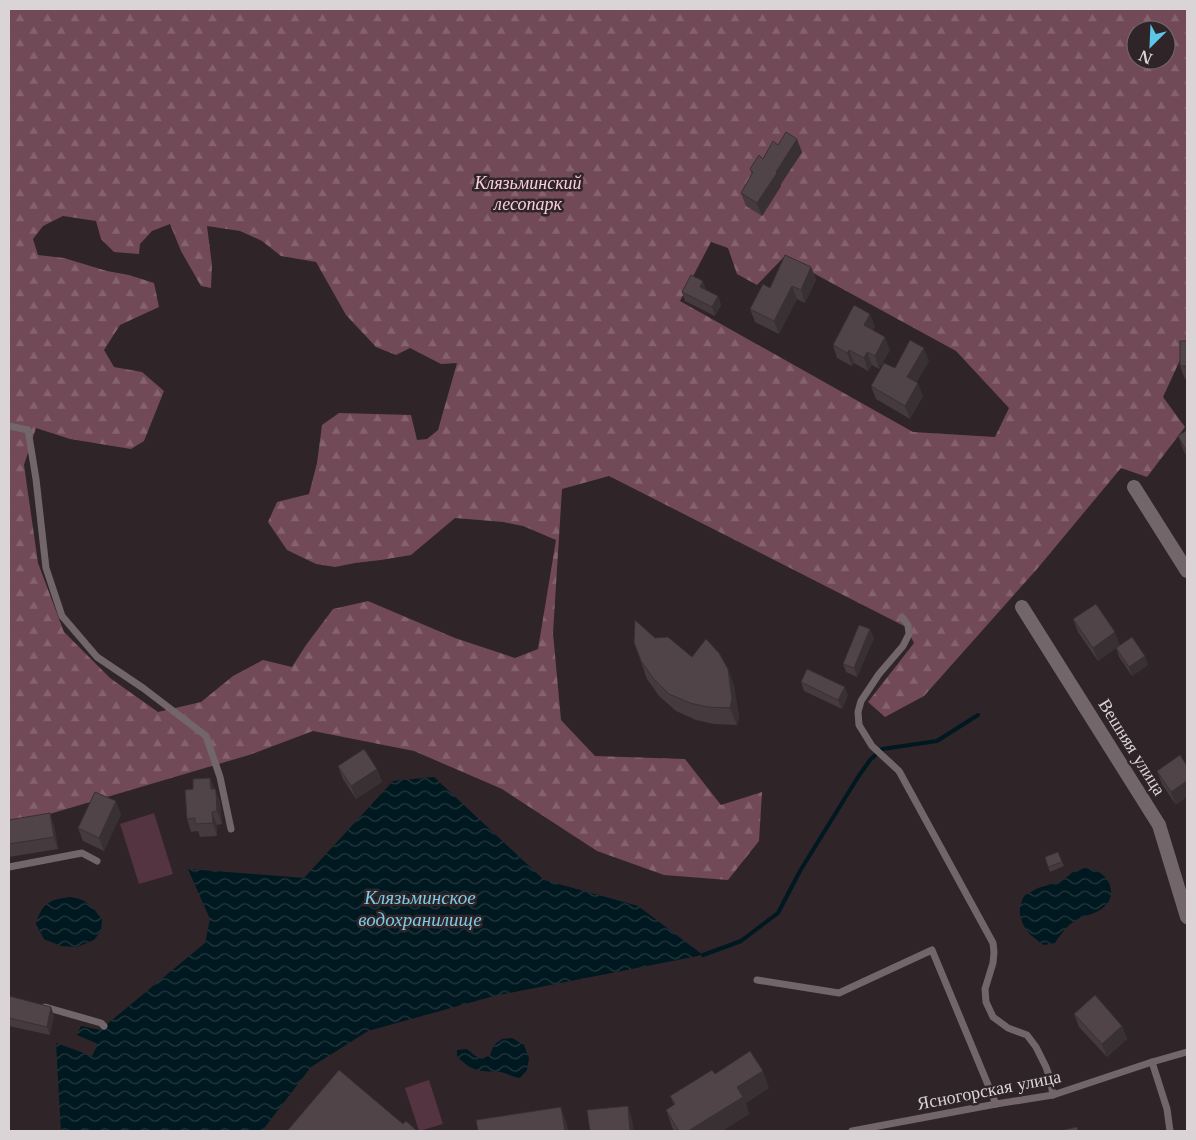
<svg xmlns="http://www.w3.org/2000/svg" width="1196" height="1140" font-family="'Libre Baskerville',serif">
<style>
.forest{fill:url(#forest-firs);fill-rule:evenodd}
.park{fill:#533440}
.water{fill:url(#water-waves)}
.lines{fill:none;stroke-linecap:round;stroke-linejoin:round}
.stream{stroke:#00181f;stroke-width:4}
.lane{stroke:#73666a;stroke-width:7}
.street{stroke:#73666a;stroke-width:14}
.wall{fill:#453a3e}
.shaded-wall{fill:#383032}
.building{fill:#504448;stroke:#383032}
.labels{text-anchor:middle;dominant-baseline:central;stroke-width:5;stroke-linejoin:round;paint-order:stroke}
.park-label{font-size:18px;font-style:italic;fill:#facedd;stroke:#2f2428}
.street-label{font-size:18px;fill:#dbd4d6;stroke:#2f2428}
.water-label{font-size:19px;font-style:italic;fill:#7bcde7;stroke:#2f2428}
</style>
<defs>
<pattern id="forest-firs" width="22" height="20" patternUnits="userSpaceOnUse" patternTransform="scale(1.25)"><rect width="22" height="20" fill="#714957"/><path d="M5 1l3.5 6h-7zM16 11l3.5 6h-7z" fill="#85626e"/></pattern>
<pattern id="water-waves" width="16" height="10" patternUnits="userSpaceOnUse" patternTransform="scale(1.25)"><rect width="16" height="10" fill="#00181f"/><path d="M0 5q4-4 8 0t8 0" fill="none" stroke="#25393f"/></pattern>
</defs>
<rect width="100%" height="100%" fill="#2f2428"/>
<!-- forest -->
<path class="forest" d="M9 9H1187V345L1163 397 1185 427 1147 477 1121 468 1037 569 924 696 885 717 868 702 914 643 906 627 609 476 562 489 553 633 561 720 595 756 685 759 721 805 762 792 759 841 728 880 664 875 597 851 502 789 414 751 313 731 249 755 9 826ZM1136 30H1166V60H1136ZM63 216 96 221 101 239 114 252 139 254 140 244 152 231 170 224 181 251 201 286 211 288 212 265 207 226 240 231 262 241 281 256 316 262 346 315 376 347 396 355 410 348 441 364 457 363 438 430 427 439 417 440 411 415 339 413 322 425 317 463 309 494 277 502 268 522 287 550 316 564 335 567 355 563 381 560 411 555 455 518 503 522 523 526 556 540 538 649 515 658 455 638 368 601 333 609 306 645 292 667 263 660 233 676 201 702 158 712 110 678 64 632 38 563 24 465 36 428 70 439 131 449 144 441 164 391 142 372 114 367 104 350 120 325 159 307 154 283 129 275 107 271 64 258 38 255 33 239 43 226ZM711 242 728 248 737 274 757 285 784 257 956 351 1009 408 995 437 913 432 680 301Z"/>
<!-- park -->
<g class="park">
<path d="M154 813 173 874 139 884 120 824Z"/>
<path d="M429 1080 443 1124 419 1131 405 1088Z"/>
</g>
<!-- water -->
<g class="water">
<path d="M434 777 544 880 638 906 703 955 494 996 368 1031 311 1067 262 1131H61L56 1043 92 1056 98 1044 77 1035 81 1026 100 1030 205 943 210 919 188 869 304 878 393 781Z"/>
<path d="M1085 868C1090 869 1097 870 1100 873 1112 880 1115 897 1105 906 1096 915 1082 915 1073 922 1066 927 1060 935 1055 943L1044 945C1032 937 1021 928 1020 912 1019 908 1022 901 1024 896L1038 888 1062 881 1073 872Z"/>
<path d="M70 897C87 899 91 906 102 919L101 931 94 940 77 947 61 946 44 939 36 924C42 903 49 900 70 897Z"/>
<path d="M512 1038 524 1045 529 1058 527 1070 520 1078C513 1077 508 1074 501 1072 495 1071 490 1072 484 1071 472 1070 464 1064 457 1056V1050L467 1049 474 1055 482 1059 490 1055 494 1045 502 1039Z"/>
</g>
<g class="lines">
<!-- stream -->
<path class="stream" d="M703 955 741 941 778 913 800 871 858 777 870 760 882 749 937 741 978 715"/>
<!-- lane -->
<g class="lane">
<path d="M9 426 28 430 36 479 46 568 62 616 97 657 143 688 206 736 220 777 231 829"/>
<path d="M902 617 908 625 909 634 903 646 879 674 861 701 858 712 859 725 872 746 899 771 993 943 994 952 993 963 985 989 986 1002 993 1017 1008 1028 1027 1035 1036 1047 1046 1067 1050 1078 1053 1095"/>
<path d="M9 867 82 853 97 861"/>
<path d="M757 980 839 993 932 950 996 1104"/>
<path d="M45 1007 101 1023 104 1026"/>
<path d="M1152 1062 1167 1109 1170 1131"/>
<path d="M852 1131 996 1104 1053 1095 1152 1062 1187 1052"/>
</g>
<!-- street -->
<g class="street">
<path d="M1134 487 1187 571"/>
<path d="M1022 607 1159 825 1187 917"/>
</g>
</g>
<!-- wall -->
<g class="wall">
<path d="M778 145 802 152 781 184V186L762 216 746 206 741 193 752 175 750 169 763 159Z"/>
<path d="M811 267 816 280 805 303 797 299 779 334 755 322 750 309 770 288Z"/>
<path d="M706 290 718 296 721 305 715 316 685 301 682 292Z"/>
<path d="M875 327 873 330 890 350 879 369 872 365 868 371 854 363 852 366 837 358 833 345Z"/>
<path d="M1187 341V379H1185L1180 366Z"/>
<path d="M929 361 916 383 923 396 910 419 876 399 871 386 895 368Z"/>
<path d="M1187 430V457L1183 449 1178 436Z"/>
<path d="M1073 619 1120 645 1145 656 1148 665 1132 676 1119 657 1116 648 1098 661 1078 632Z"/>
<path d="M655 638 692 657 728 669 734 686 739 717 737 725 713 724 696 720 676 711 659 696 647 679 634 642Z"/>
<path d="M874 638 857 677 846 672 843 664Z"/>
<path d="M801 682 848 695 842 709 804 691Z"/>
<path d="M1180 755 1176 805 1162 784 1157 771Z"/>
<path d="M338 766 377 769 382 782 356 799 343 779Z"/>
<path d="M210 778 220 802 222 824 217 825V836L200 837 198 831 191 832 187 819 193 789Z"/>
<path d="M121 814 104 851 83 841 78 828Z"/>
<path d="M9 820 54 825 58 849 9 857Z"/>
<path d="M1058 852 1064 866 1050 872 1045 857Z"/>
<path d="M9 996 54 1015 50 1035 9 1026Z"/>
<path d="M1074 1014 1122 1026 1127 1039 1107 1057 1079 1027Z"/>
<path d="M715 1074 769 1088 746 1103 749 1114 722 1131H674L672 1127 666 1110 674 1105 670 1096Z"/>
</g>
<!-- shaded-wall -->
<g class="shaded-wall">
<path d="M797 139 802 152 781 184V186L762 216 757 203 776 172Z"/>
<path d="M811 267 816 280 805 303 801 290Z"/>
<path d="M703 281 706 290 700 287Z"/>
<path d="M792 286 797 299 779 334 774 321Z"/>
<path d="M718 296 721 305 715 316 712 307Z"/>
<path d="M870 314 875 327 868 338 864 325Z"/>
<path d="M885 337 890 350 879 369 875 356Z"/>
<path d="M924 348 929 361 912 390 907 377Z"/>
<path d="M849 350 854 363 852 366 847 353Z"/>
<path d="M867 352 872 365 868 371 864 358Z"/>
<path d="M918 383 923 396 910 419 905 406Z"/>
<path d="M870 629 874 638 857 677 854 668Z"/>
<path d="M1115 632 1120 645 1098 661 1093 648Z"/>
<path d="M1145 656 1148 665 1132 676 1129 667Z"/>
<path d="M728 669 734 686 739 717 737 725 730 708Z"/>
<path d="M845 687 848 695 842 709 838 700Z"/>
<path d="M377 769 382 782 356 799 351 786Z"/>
<path d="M210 778 215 791 211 789Z"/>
<path d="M1187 781V797L1176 805 1171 792Z"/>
<path d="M215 789 220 804 222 824 217 811Z"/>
<path d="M116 801 121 814 104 851 99 838Z"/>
<path d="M212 812 217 825V836L213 823Z"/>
<path d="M50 813 54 825 58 849 54 837Z"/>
<path d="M51 1007 54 1015 50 1035 47 1027Z"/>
<path d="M1122 1026 1127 1039 1107 1057 1102 1044Z"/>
<path d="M763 1071 769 1088 746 1103 749 1114 722 1131H688L737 1087Z"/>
<path d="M628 1106 632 1119 634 1131H630Z"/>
<path d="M561 1107 567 1124 568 1131H565Z"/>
</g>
<!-- building -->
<g class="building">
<path d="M786 132 797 139 776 172 777 173 757 203 741 193 753 172 750 169 759 155 763 159 773 141 778 145Z"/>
<path d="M785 255 811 267 801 290 792 286 774 321 750 309 763 284 770 288Z"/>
<path d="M691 275 703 281 700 287 718 296 712 307 682 292Z"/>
<path d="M854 305 870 314 864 325 885 337 875 356 867 352 864 358 849 350 847 353 833 345Z"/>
<path d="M910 340 924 348 907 377 918 383 905 406 871 386 884 363 895 368Z"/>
<rect x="1180" y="341" width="7" height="25"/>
<path d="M1187 430V452L1178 436Z"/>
<path d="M1096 604 1115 632 1093 648 1073 619Z"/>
<path d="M635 620 655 638 668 637 692 657 706 639 719 653 728 669 732 699 730 708 707 707 690 703 669 694 653 678 641 661 634 642Z"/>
<path d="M859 625 870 629 854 668 843 664Z"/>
<path d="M1132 637 1145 656 1129 667 1116 648Z"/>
<path d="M807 669 845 687 838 700 801 682Z"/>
<path d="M364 749 377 769 351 786 338 766Z"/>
<path d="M1180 755 1187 766V781L1171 792 1157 771Z"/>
<path d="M210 778 211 789H215L216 791 217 811 212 812 213 823 195 824V818L187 819 185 790 193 789V779Z"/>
<path d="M95 792 116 801 99 838 78 828Z"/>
<path d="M50 813 54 837 9 844V820Z"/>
<path d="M1058 852 1062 862 1048 867 1045 857Z"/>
<path d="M1095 995 1122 1026 1102 1044 1074 1014Z"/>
<path d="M9 996 51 1007 47 1027 9 1018Z"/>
<path d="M750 1051 763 1071 737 1087 743 1097 688 1131H679L666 1110 675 1104 670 1096 712 1070 715 1074Z"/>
<path d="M339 1070 403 1124 406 1121 416 1130 415 1131H290L288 1130Z"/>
<path d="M628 1106 630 1131H590L587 1110Z"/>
<path d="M561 1107 565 1131H478L476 1120Z"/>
<path d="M1077 1127 1078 1131H1059Z"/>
</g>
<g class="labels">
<!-- park labels -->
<g class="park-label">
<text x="528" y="183">Клязьминский<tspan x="528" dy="21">лесопарк</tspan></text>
</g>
<!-- street labels -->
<g class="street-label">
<text transform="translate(1132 747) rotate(58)">Вешняя улица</text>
<text transform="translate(989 1090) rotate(-11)">Ясногорская улица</text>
</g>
<!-- water labels -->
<g class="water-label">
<text x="420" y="897">Клязьминское<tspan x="420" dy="22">водохранилище</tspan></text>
</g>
</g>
<!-- border -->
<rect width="1196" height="1140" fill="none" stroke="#dbd4d6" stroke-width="20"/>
<!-- north arrow -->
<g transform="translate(1151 45) rotate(204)"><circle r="24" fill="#2f2428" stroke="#746a6e"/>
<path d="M0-4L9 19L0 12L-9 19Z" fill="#5cc7e8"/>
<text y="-8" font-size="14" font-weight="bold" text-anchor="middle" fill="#dbd4d6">N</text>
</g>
</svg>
